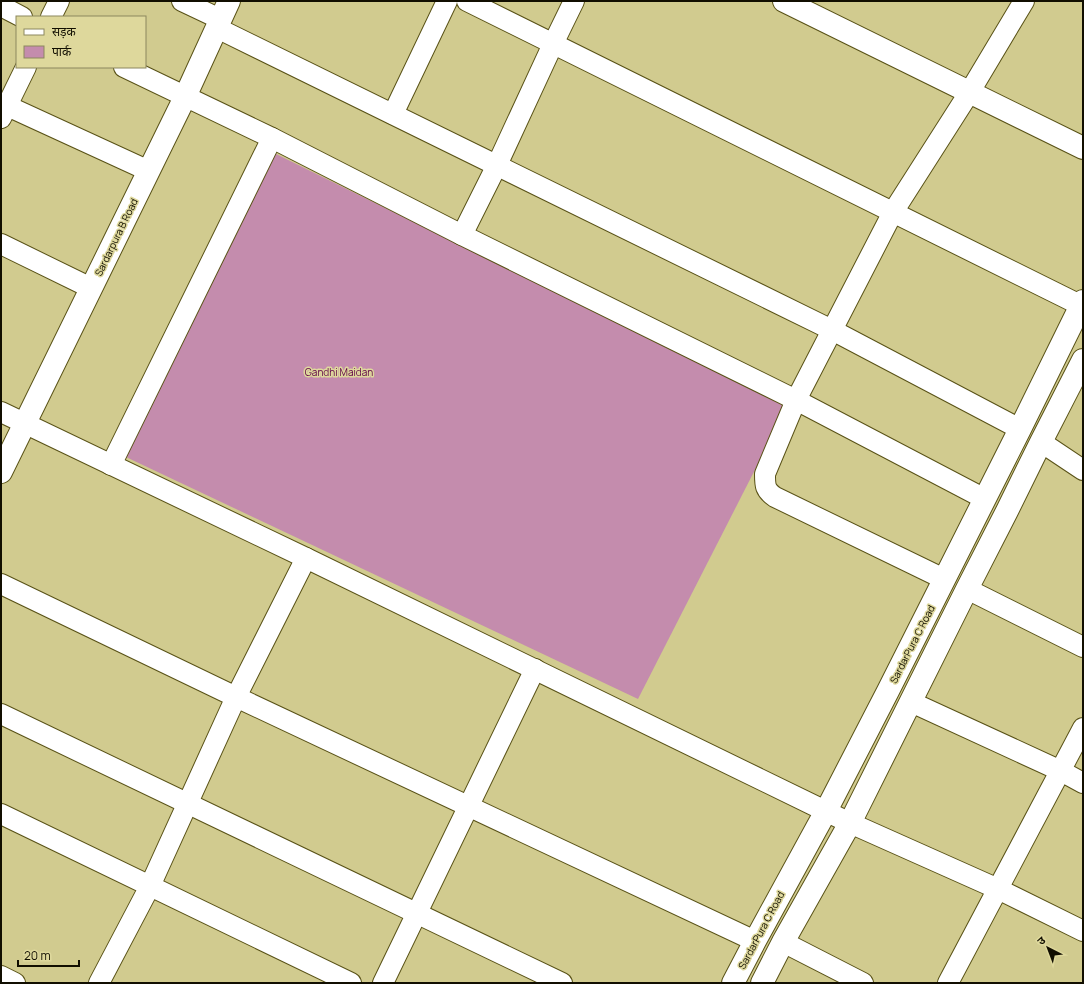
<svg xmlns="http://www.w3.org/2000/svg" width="1084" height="984" font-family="Manrope,'Noto Sans Devanagari',sans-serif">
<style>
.green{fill:#c48cad}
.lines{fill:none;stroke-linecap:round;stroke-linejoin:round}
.street-casing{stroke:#595217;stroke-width:22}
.secondary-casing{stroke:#595217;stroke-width:24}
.street{stroke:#fff;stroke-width:20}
.secondary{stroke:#fff;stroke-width:22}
.labels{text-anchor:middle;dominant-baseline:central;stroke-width:3;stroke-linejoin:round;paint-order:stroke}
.street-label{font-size:10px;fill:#110e00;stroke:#ded89c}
.park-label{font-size:10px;fill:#5f0047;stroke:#ded89c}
</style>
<rect width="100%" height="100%" fill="#d1cb8f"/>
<!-- green -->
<path class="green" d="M262 147 787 407 638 699 109 449Z"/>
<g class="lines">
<!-- street casing -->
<g class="street-casing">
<g id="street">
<path d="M182 1 220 19"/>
<path d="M467 1 1080 305"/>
<path d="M1 6 22 17"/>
<path d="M51 17 59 1"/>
<path d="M217 28 832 330 1020 429"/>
<path d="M124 67 272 138 462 235 796 400 985 499"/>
<path d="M1 103 149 171"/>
<path d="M393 114 447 1"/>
<path d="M1 118 26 67"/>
<path d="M462 235 497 165 553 44 574 1"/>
<path d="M1 244 91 288"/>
<path d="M1 412 306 558 850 823 998 889 1083 931"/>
<path d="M1041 442 1083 470"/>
<path d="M111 465 272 138"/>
<path d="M944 579 775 497C765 490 765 486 765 474L796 400 893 212 969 93 1024 1"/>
<path d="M1 584 236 697 755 941"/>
<path d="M967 589 1083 647"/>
<path d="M911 702 1061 771 1083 783"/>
<path d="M1 714 562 983"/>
<path d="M1 814 351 983"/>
<path d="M783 942 863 983"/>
<path d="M1 976 15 983"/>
<path d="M99 983 150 886 236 697 306 558"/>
<path d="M383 983 535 669"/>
<path d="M948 983 1083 728"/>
</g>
</g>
<!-- secondary casing -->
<g class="secondary-casing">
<g id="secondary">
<path d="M784 1 1083 148"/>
<path d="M1 472 185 97 229 1"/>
<path d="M733 983 755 941 826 811 888 691 1020 429 1083 301"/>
<path d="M762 983 783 942 850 823 967 589 1007 511 1041 442 1083 360"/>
</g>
</g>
<!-- street -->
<use href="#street" class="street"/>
<!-- secondary -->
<use href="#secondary" class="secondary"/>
</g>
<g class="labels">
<!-- street labels -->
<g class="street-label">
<text transform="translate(116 237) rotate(-64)">Sardarpura B Road</text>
<text transform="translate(912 644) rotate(-63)">SardarPura C Road</text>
<text transform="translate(761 930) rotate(-62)">SardarPura C Road</text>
</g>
<!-- park labels -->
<g class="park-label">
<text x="339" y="372">Gandhi Maidan</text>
</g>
</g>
<!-- border -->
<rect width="1084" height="984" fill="none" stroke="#110e00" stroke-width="4"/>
<!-- legend -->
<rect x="16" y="16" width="130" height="52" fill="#ded89c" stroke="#8c875e"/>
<rect x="24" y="29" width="20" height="6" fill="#ffffff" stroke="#8c875e"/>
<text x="52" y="36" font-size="12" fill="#110e00">सड़क</text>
<rect x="24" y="46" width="20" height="12" fill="#c48cad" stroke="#8c875e"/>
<text x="52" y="56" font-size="12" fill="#110e00">पार्क</text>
<!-- north arrow -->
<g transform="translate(1048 948) rotate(318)" stroke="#ded89c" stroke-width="3" paint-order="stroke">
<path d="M0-3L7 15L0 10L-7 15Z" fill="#110e00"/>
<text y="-6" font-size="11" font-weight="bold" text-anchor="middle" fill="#110e00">उ</text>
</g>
<!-- scale -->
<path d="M18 960v6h61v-6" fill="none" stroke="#110e00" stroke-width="2"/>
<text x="24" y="960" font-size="12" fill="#110e00" stroke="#ded89c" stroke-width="3" paint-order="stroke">20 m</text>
</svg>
